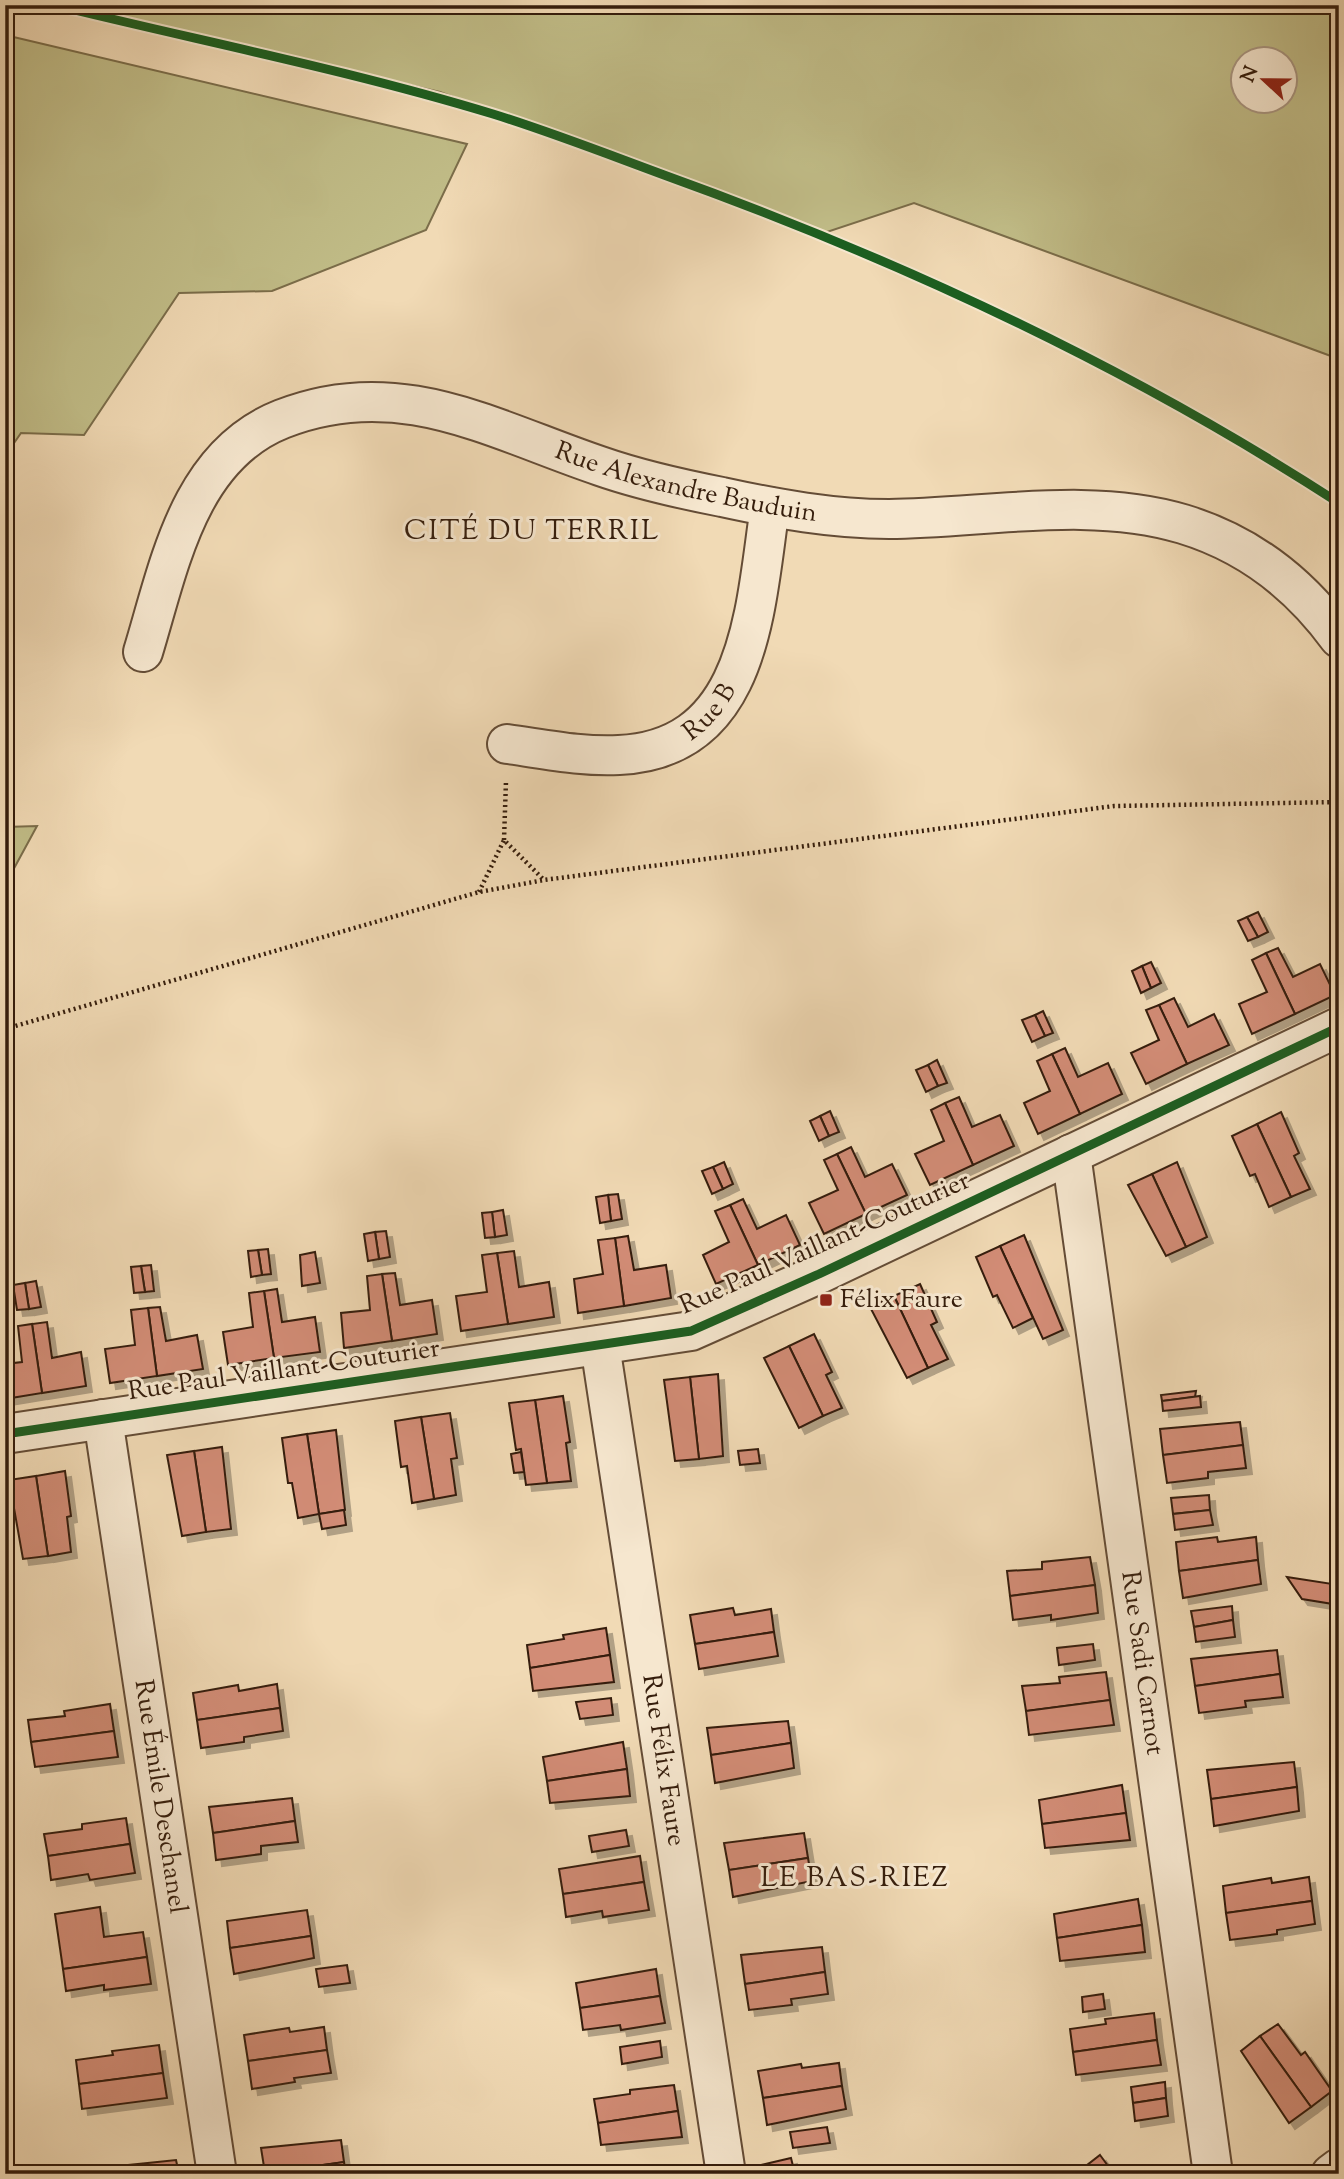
<svg xmlns="http://www.w3.org/2000/svg" width="1344" height="2179" font-family="'Sorts Mill Goudy',serif">
<style>
.green{fill:#c1bd88;stroke:#7b6d4a;stroke-width:2;fill-rule:evenodd}
.building{fill:#d28c76;stroke:#351d0c;stroke-width:2;filter:url(#shadow)}
.lines{fill:none;stroke-linecap:round;stroke-linejoin:round}
.minor-casing{stroke:#644c36;stroke-width:42}
.path{stroke:#351d0c;stroke-width:4.5;stroke-dasharray:2 3.5;stroke-linecap:butt}
.minor{stroke:#f6e7cf;stroke-width:38}
.cycleway-casing{stroke:#f6e7cf;stroke-width:13}
.cycleway{stroke:#1b5e20;stroke-width:9}
.poi-dot{fill:#8f2418;stroke:#f6e7cf;stroke-width:2.5}
.labels{text-anchor:middle;dominant-baseline:central;stroke-width:6;stroke-linejoin:round;paint-order:stroke}
.street-label{font-size:26px;fill:#351d0c;stroke:#f6e7cf}
.poi-label{font-size:26px;fill:#351d0c;stroke:#f6e7cf;text-anchor:start}
.neighbourhood-label{font-size:28px;letter-spacing:2px;fill:#351d0c;stroke:#f6e7cf}
</style>
<defs>
<filter id="shadow"><feDropShadow dx="6" dy="6" stdDeviation="0" flood-color="#0004"/></filter>
</defs>
<rect width="100%" height="100%" fill="#f1dab5"/>
<filter id="stains"><feTurbulence type="fractalNoise" baseFrequency=".00286" numOctaves="4"/><feColorMatrix values="0 0 0 0 .2 0 0 0 0 .09 0 0 0 0 .02 0 0 0 .5 -.17"/></filter>
<radialGradient id="worn" r=".72"><stop offset=".6" stop-color="#630" stop-opacity="0"/><stop offset="1" stop-color="#630" stop-opacity=".3"/></radialGradient>
<!-- green -->
<g class="green">
<path d="M63 5H1339V359L914 203 824 233 440 92ZM1242 60H1284V102H1242Z"/>
<path d="M5 35 467 144 426 230 272 291 179 293 84 435 21 433 5 456Z"/>
<path d="M37 826 5 885V827Z"/>
</g>
<!-- building -->
<g class="building">
<path d="M1258 912 1268 932 1258 937 1247 917Z"/>
<path d="M1247 917 1258 937 1248 941 1238 921Z"/>
<path d="M1278 948 1293 977 1320 964 1335 995 1295 1014 1266 953Z"/>
<path d="M1266 953 1295 1014 1252 1034 1239 1004 1267 992 1252 960Z"/>
<path d="M1151 962 1161 983 1151 988 1142 966Z"/>
<path d="M1142 966 1151 988 1141 993 1132 971Z"/>
<path d="M1174 998 1188 1027 1214 1014 1229 1045 1187 1064 1159 1005Z"/>
<path d="M1159 1005 1187 1064 1146 1084 1131 1053 1159 1040 1146 1010Z"/>
<path d="M1043 1011 1053 1033 1045 1036 1035 1015Z"/>
<path d="M1035 1015 1045 1036 1032 1042 1022 1020Z"/>
<path d="M1065 1048 1078 1077 1108 1063 1122 1094 1080 1114 1052 1054Z"/>
<path d="M1052 1054 1080 1114 1038 1134 1024 1103 1050 1091 1037 1061Z"/>
<path d="M937 1060 947 1083 938 1086 928 1065Z"/>
<path d="M928 1065 938 1086 926 1092 916 1070Z"/>
<path d="M959 1097 972 1127 1000 1115 1014 1146 973 1165 945 1103Z"/>
<path d="M945 1103 973 1165 930 1185 915 1154 944 1141 931 1110Z"/>
<path d="M830 1111 839 1132 829 1136 820 1116Z"/>
<path d="M1281 1112 1299 1153 1294 1156 1310 1189 1291 1197 1257 1124Z"/>
<path d="M820 1116 829 1136 819 1141 810 1121Z"/>
<path d="M1257 1124 1291 1197 1269 1207 1255 1174 1250 1176 1232 1136Z"/>
<path d="M851 1147 865 1177 892 1164 907 1195 866 1214 837 1154Z"/>
<path d="M837 1154 866 1214 824 1234 809 1203 838 1190 824 1160Z"/>
<path d="M724 1162 733 1184 723 1189 713 1167Z"/>
<path d="M1177 1162 1207 1237 1186 1247 1152 1174Z"/>
<path d="M713 1167 723 1189 712 1194 702 1171Z"/>
<path d="M1152 1174 1186 1247 1166 1256 1128 1185Z"/>
<path d="M618 1194 622 1219 611 1221 608 1195Z"/>
<path d="M608 1195 611 1221 600 1223 596 1197Z"/>
<path d="M743 1199 757 1229 786 1215 800 1245 758 1265 730 1205Z"/>
<path d="M730 1205 758 1265 716 1284 703 1255 729 1242 715 1211Z"/>
<path d="M503 1210 507 1235 495 1237 492 1212Z"/>
<path d="M492 1212 495 1237 485 1238 482 1213Z"/>
<path d="M386 1231 390 1257 379 1259 375 1232Z"/>
<path d="M375 1232 379 1259 368 1261 364 1234Z"/>
<path d="M1024 1235 1063 1330 1043 1339 1000 1246Z"/>
<path d="M628 1236 634 1270 666 1265 671 1298 624 1306 615 1238Z"/>
<path d="M615 1238 624 1306 578 1313 574 1279 603 1274 598 1240Z"/>
<path d="M1000 1246 1033 1318 1013 1328 997 1295 993 1297 976 1257Z"/>
<path d="M268 1249 271 1274 262 1275 258 1250Z"/>
<path d="M258 1250 262 1275 251 1277 248 1251Z"/>
<path d="M514 1251 519 1287 549 1282 554 1317 508 1324 497 1253Z"/>
<path d="M315 1252 320 1283 302 1286 300 1255Z"/>
<path d="M497 1253 508 1324 461 1331 456 1296 487 1292 482 1255Z"/>
<path d="M151 1265 154 1291 145 1292 141 1266Z"/>
<path d="M141 1266 145 1292 134 1293 131 1267Z"/>
<path d="M395 1273 400 1305 432 1300 437 1334 392 1341 382 1274Z"/>
<path d="M382 1274 392 1341 344 1348 341 1313 370 1310 367 1276Z"/>
<path d="M36 1281 41 1307 29 1309 25 1283Z"/>
<path d="M25 1283 29 1309 17 1310 13 1285Z"/>
<path d="M920 1284 937 1322 931 1325 948 1359 928 1368 894 1296Z"/>
<path d="M277 1289 282 1322 315 1317 320 1352 274 1358 264 1291Z"/>
<path d="M264 1291 274 1358 228 1365 223 1332 253 1327 249 1293Z"/>
<path d="M894 1296 928 1368 907 1378 870 1307Z"/>
<path d="M160 1307 166 1341 197 1335 203 1369 157 1376 148 1308Z"/>
<path d="M148 1308 157 1376 110 1383 105 1349 135 1345 131 1310Z"/>
<path d="M47 1322 52 1358 81 1352 86 1386 42 1393 32 1324Z"/>
<path d="M32 1324 42 1393 5 1399V1364L22 1362 18 1326Z"/>
<path d="M814 1334 832 1372 826 1375 842 1408 823 1416 789 1346Z"/>
<path d="M789 1346 823 1416 799 1428 764 1358Z"/>
<path d="M718 1374 723 1456 699 1459 690 1377Z"/>
<path d="M690 1377 699 1459 675 1461 664 1380Z"/>
<path d="M1196 1391 1195 1397 1162 1401 1161 1395Z"/>
<path d="M563 1396 570 1442 566 1443 571 1481 547 1483 535 1400Z"/>
<path d="M1200 1396 1201 1407 1163 1411 1162 1401Z"/>
<path d="M535 1400 547 1483 526 1485 521 1449 516 1450 509 1403Z"/>
<path d="M450 1413 457 1458 451 1459 456 1495 434 1499 421 1417Z"/>
<path d="M421 1417 434 1499 412 1503 407 1466 401 1467 395 1421Z"/>
<path d="M1240 1422 1243 1445 1163 1455 1160 1429Z"/>
<path d="M336 1430 345 1510 319 1514 307 1434Z"/>
<path d="M307 1434 319 1514 298 1518 292 1483H288L282 1438Z"/>
<path d="M1243 1445 1246 1468 1208 1472V1478L1167 1483 1163 1455Z"/>
<path d="M222 1447 231 1529 206 1532 194 1451Z"/>
<path d="M758 1449 760 1463 740 1465 738 1451Z"/>
<path d="M194 1451 206 1532 182 1536 167 1455Z"/>
<path d="M521 1452 524 1472 514 1473 511 1454Z"/>
<path d="M65 1471 71 1516 67 1517 71 1552 48 1556 36 1476Z"/>
<path d="M36 1476 48 1556 23 1559 9 1480Z"/>
<path d="M1209 1495 1210 1510 1173 1514 1171 1498Z"/>
<path d="M344 1510 346 1525 322 1529 319 1514Z"/>
<path d="M1210 1510 1213 1525 1175 1530 1173 1514Z"/>
<path d="M1217 1537 1218 1542 1256 1537 1258 1560 1179 1571 1176 1542Z"/>
<path d="M1090 1557 1095 1585 1010 1596 1007 1571 1042 1569V1562Z"/>
<path d="M1258 1560 1261 1584 1183 1598 1179 1571Z"/>
<path d="M1287 1577 1339 1585V1605L1302 1599Z"/>
<path d="M1095 1585 1098 1613 1051 1620V1615L1013 1620 1010 1596Z"/>
<path d="M1232 1606 1233 1620 1194 1627 1191 1611Z"/>
<path d="M733 1608 735 1615 771 1609 774 1632 695 1644 690 1615Z"/>
<path d="M1233 1620 1235 1637 1196 1642 1194 1627Z"/>
<path d="M606 1628 610 1655 530 1668 527 1645 564 1639 563 1635Z"/>
<path d="M774 1632 778 1656 699 1669 695 1644Z"/>
<path d="M1093 1644 1095 1660 1059 1665 1057 1648Z"/>
<path d="M1277 1650 1280 1674 1195 1686 1191 1659Z"/>
<path d="M610 1655 614 1682 533 1691 530 1668Z"/>
<path d="M1106 1672 1110 1700 1026 1711 1022 1686 1060 1683 1059 1677Z"/>
<path d="M1280 1674 1283 1697 1245 1701 1246 1707 1199 1713 1195 1686Z"/>
<path d="M277 1684 280 1708 197 1720 193 1693 238 1685 239 1691Z"/>
<path d="M611 1698 613 1715 580 1719 576 1702Z"/>
<path d="M1110 1700 1114 1725 1029 1735 1026 1711Z"/>
<path d="M110 1704 114 1731 31 1742 28 1720 65 1716 64 1711Z"/>
<path d="M280 1708 283 1731 244 1737V1742L201 1748 197 1720Z"/>
<path d="M788 1721 791 1743 711 1755 707 1728Z"/>
<path d="M114 1731 118 1757 35 1767 31 1742Z"/>
<path d="M623 1742 627 1769 547 1781 543 1757Z"/>
<path d="M791 1743 794 1768 715 1783 711 1755Z"/>
<path d="M1294 1762 1297 1787 1211 1799 1207 1770Z"/>
<path d="M627 1769 630 1796 550 1803 547 1781Z"/>
<path d="M1122 1785 1126 1813 1042 1824 1039 1800Z"/>
<path d="M1297 1787 1299 1811 1214 1826 1211 1799Z"/>
<path d="M292 1798 295 1821 213 1833 209 1807Z"/>
<path d="M1126 1813 1130 1840 1045 1848 1042 1824Z"/>
<path d="M126 1818 130 1844 48 1856 44 1834 82 1829V1824Z"/>
<path d="M295 1821 298 1842 261 1846V1854L216 1860 213 1833Z"/>
<path d="M626 1830 629 1846 592 1852 589 1836Z"/>
<path d="M804 1833 808 1858 729 1870 724 1843Z"/>
<path d="M130 1844 135 1873 90 1880 88 1874 51 1880 48 1856Z"/>
<path d="M640 1856 644 1882 563 1894 559 1869Z"/>
<path d="M808 1858 812 1881 733 1897 729 1870Z"/>
<path d="M1309 1877 1312 1901 1226 1913 1223 1886 1271 1878 1272 1883Z"/>
<path d="M644 1882 649 1910 603 1917 602 1911 566 1917 563 1894Z"/>
<path d="M1138 1899 1142 1925 1057 1938 1054 1914Z"/>
<path d="M1312 1901 1315 1924 1277 1930V1934L1230 1940 1226 1913Z"/>
<path d="M100 1907 104 1937 143 1932 147 1957 63 1969 55 1914Z"/>
<path d="M307 1910 311 1936 230 1948 227 1921Z"/>
<path d="M1142 1925 1145 1952 1060 1961 1057 1938Z"/>
<path d="M311 1936 314 1958 234 1974 230 1948Z"/>
<path d="M822 1947 825 1972 745 1984 741 1955Z"/>
<path d="M147 1957 151 1984 104 1990V1985L66 1991 63 1969Z"/>
<path d="M347 1965 350 1983 319 1987 316 1969Z"/>
<path d="M656 1969 660 1996 580 2008 576 1983Z"/>
<path d="M825 1972 828 1994 791 1999 792 2005 749 2010 745 1984Z"/>
<path d="M1103 1994 1105 2009 1083 2012 1082 1997Z"/>
<path d="M660 1996 665 2023 621 2030 620 2025 583 2030 580 2008Z"/>
<path d="M1154 2013 1157 2040 1073 2052 1070 2029 1106 2024 1105 2019Z"/>
<path d="M1278 2024 1301 2055 1305 2052 1332 2091 1311 2107 1260 2036Z"/>
<path d="M324 2027 327 2050 248 2061 244 2035 289 2028 290 2032Z"/>
<path d="M1260 2036 1311 2107 1289 2123 1241 2051Z"/>
<path d="M1157 2040 1161 2065 1076 2075 1073 2052Z"/>
<path d="M660 2041 662 2057 622 2064 620 2047Z"/>
<path d="M159 2045 163 2073 79 2084 76 2060 113 2055 112 2051Z"/>
<path d="M327 2050 331 2073 294 2078 295 2082 252 2089 248 2061Z"/>
<path d="M839 2063 842 2086 763 2098 758 2071 801 2064 802 2068Z"/>
<path d="M163 2073 167 2098 82 2109 79 2084Z"/>
<path d="M1165 2082 1166 2098 1133 2103 1131 2087Z"/>
<path d="M674 2085 678 2111 598 2123 594 2099 630 2094V2090Z"/>
<path d="M842 2086 846 2109 767 2125 763 2098Z"/>
<path d="M1166 2098 1168 2116 1135 2121 1133 2103Z"/>
<path d="M678 2111 682 2137 601 2145 598 2123Z"/>
<path d="M827 2127 830 2143 793 2148 790 2132Z"/>
<path d="M341 2140 344 2162 265 2173 261 2148Z"/>
<path d="M1100 2155 1114 2174H1086L1082 2169Z"/>
<path d="M791 2158 795 2174H764L761 2165Z"/>
<path d="M176 2160 179 2174H106L130 2171 129 2165Z"/>
<path d="M344 2162 346 2174 265 2173Z"/>
</g>
<g class="lines">
<!-- minor casing -->
<g class="minor-casing">
<g id="minor">
<path id="s1" d="M143 652C169 567 188 456 282 419 399 373 493 430 600 466 640 480 681 489 722 497 777 509 833 519 889 519 985 518 1090 496 1183 524 1249 544 1299 583 1339 638"/>
<path id="s2" d="M507 744C544 749 582 757 619 755 752 749 755 607 770 507"/>
<path id="s3" d="M1071 1154 1213 2174"/>
<path id="s4" d="M600 1345 726 2174"/>
<path id="s5" d="M103 1419 217 2174"/>
<path d="M5 1434 691 1331 819 1274 1339 1027"/>
<path d="M1331 2174 1339 2168"/>
</g>
</g>
<!-- path -->
<g class="path">
<path d="M504 840 506 781"/>
<path d="M479 892 504 840 543 879"/>
<path d="M5 1029 479 892 544 880 1114 806 1339 802"/>
</g>
<!-- minor -->
<use href="#minor" class="minor"/>
<!-- cycleway casing -->
<g class="cycleway-casing">
<g id="cycleway">
<path d="M54 5C200 41 349 70 493 114 551 132 607 154 664 175 900 260 1128 366 1339 503"/>
<path d="M5 1434 691 1331 819 1274 1339 1027"/>
</g>
</g>
<!-- cycleway -->
<use href="#cycleway" class="cycleway"/>
</g>
<!-- markers -->
<rect class="poi-dot" x="819" y="1293" width="14" height="14" rx="3.5"/>
<g class="labels">
<!-- street labels -->
<g class="street-label">
<text stroke="none"><textPath href="#s1" startOffset="700">Rue Alexandre Bauduin</textPath></text>
<text stroke="none"><textPath href="#s2" startOffset="217">Rue B</textPath></text>
<text transform="translate(825 1244) rotate(-24)">Rue Paul Vaillant-Couturier</text>
<text transform="translate(284 1371) rotate(-8)">Rue Paul Vaillant-Couturier</text>
<text stroke="none"><textPath href="#s3" startOffset="514">Rue Sadi Carnot</textPath></text>
<text stroke="none"><textPath href="#s4" startOffset="420">Rue Félix Faure</textPath></text>
<text stroke="none"><textPath href="#s5" startOffset="382">Rue Émile Deschanel</textPath></text>
</g>
<!-- poi labels -->
<g class="poi-label">
<text x="840" y="1300">Félix Faure</text>
</g>
<!-- neighbourhood labels -->
<g class="neighbourhood-label">
<text x="532" y="532">CITÉ DU TERRIL</text>
<text x="855" y="1879">LE BAS-RIEZ</text>
</g>
</g>
<!-- margin -->
<rect width="1344" height="2179" fill="none" stroke="#f1dab5" stroke-width="28"/>
<rect x="7" y="7" width="1330" height="2165" fill="none" stroke="#351d0c" stroke-width="3.5"/>
<rect x="14" y="14" width="1316" height="2151" fill="none" stroke="#351d0c" stroke-width="2"/>
<!-- north arrow -->
<g transform="translate(1264 80) rotate(292)"><circle r="33" fill="#f6e7cf" stroke="#a99681" stroke-width="2"/>
<path d="M0-5L12 26L0 18L-12 26Z" fill="#8f2418"/>
<text y="-10" font-size="19" font-weight="bold" text-anchor="middle" fill="#351d0c">N</text>
</g>
<rect width="100%" height="100%" filter="url(#stains)"/>
<rect width="100%" height="100%" fill="url(#worn)"/>
</svg>
